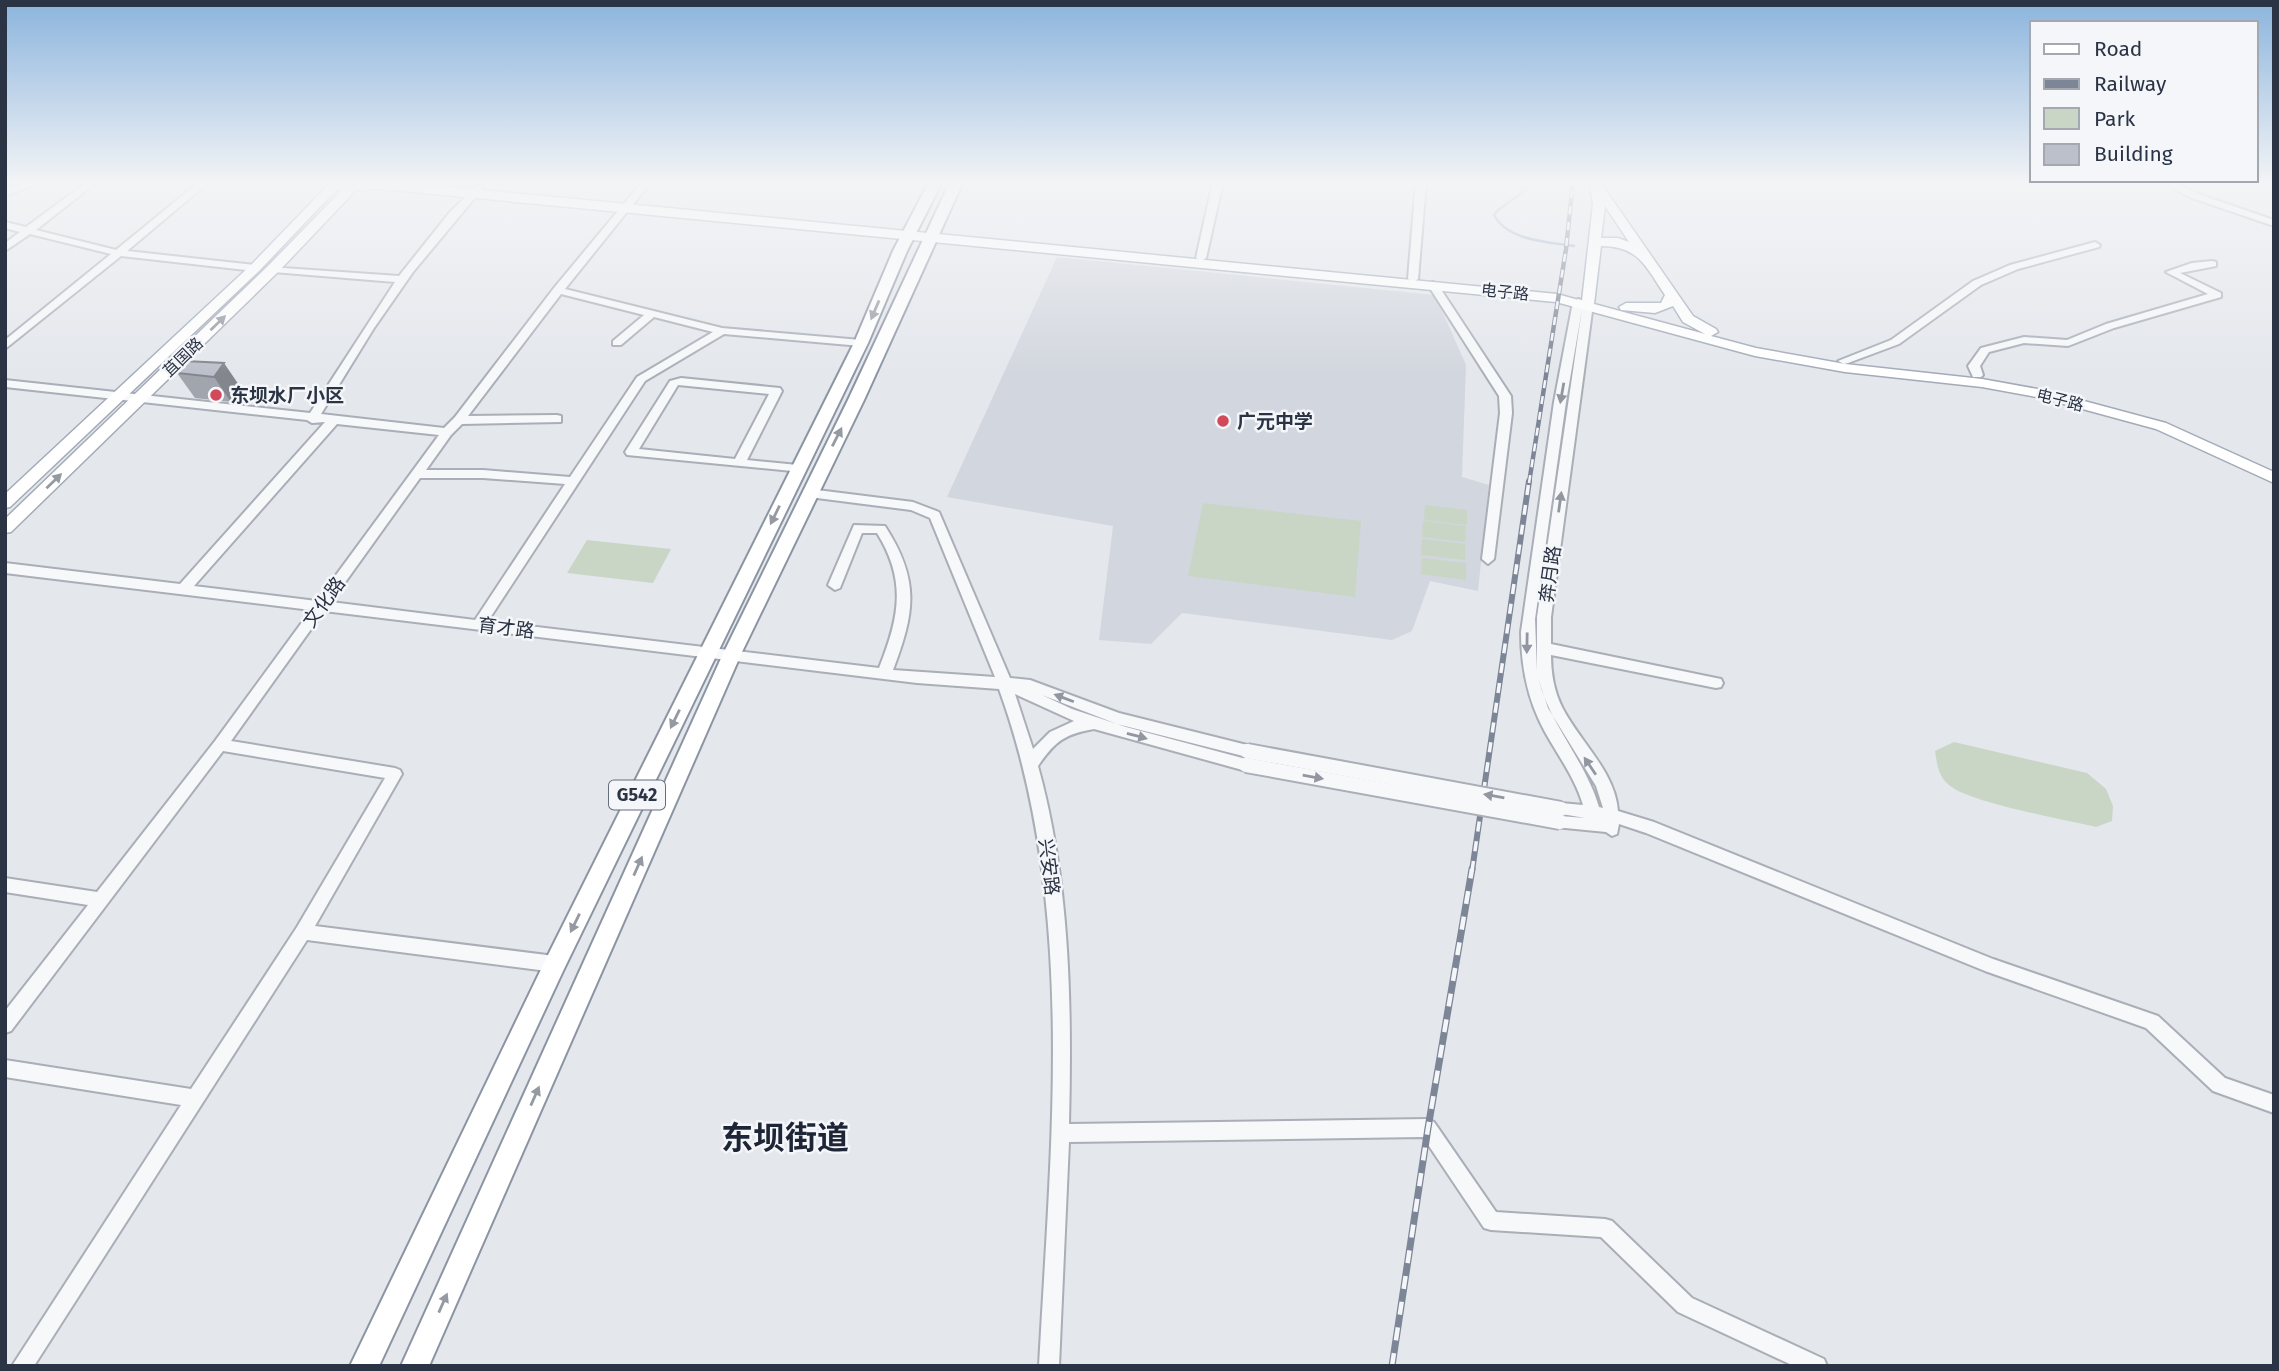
<svg xmlns="http://www.w3.org/2000/svg" width="2279" height="1371" font-family="'Fira Sans','Noto Sans SC',sans-serif">
<style>
.built{fill:#d2d6de}
.green{fill:#c9d6c5}
.lines{fill:none;stroke-linecap:round;stroke-linejoin:round}
.stream{stroke:#9fb4cc;stroke-width:2.5}
.minor-casing{stroke:#a9aeb7;stroke-width:4}
.major-casing{stroke:#a3abb8;stroke-width:3}
.highway-casing{stroke:#8b94a3;stroke-width:4}
.minor{fill:#f7f8fa;fill-rule:evenodd}
.major{fill:#fff;fill-rule:evenodd}
.highway{fill:#fff;fill-rule:evenodd}
.rail-far2-casing{stroke:#7d8696;stroke-width:4.5}
.rail-far1-casing{stroke:#7d8696;stroke-width:6}
.rail-casing{stroke:#7d8696;stroke-width:7}
.rail-far2{stroke:#f4f6f9;stroke-width:2.5;stroke-dasharray:8;stroke-linecap:butt}
.rail-far1{stroke:#f4f6f9;stroke-width:3.5;stroke-dasharray:10;stroke-linecap:butt}
.rail{stroke:#f4f6f9;stroke-width:4.5;stroke-dasharray:13;stroke-linecap:butt}
.minor-bridge-casing{stroke:#a9aeb7;stroke-width:18;stroke-linecap:butt}
.minor-bridge{stroke:#f7f8fa;stroke-width:14}
.wall{fill:#a1a5ae}
.shaded-wall{fill:#83868d}
.building{fill:#bbc0ca;stroke:#83868d;stroke-width:2}
.oneway{fill:#959aa2}
.oneway2{fill:#9196a0}
.poi-dot{fill:#d1495b;stroke:#f4f6f9;stroke-width:2.5}
.labels{text-anchor:middle;dominant-baseline:central;stroke-width:5;stroke-linejoin:round;paint-order:stroke}
.far-street-label{font-size:16px;fill:#2b3445;stroke:#f4f6f9}
.shield{fill:#f4f6f9;stroke:#676e7b;stroke-width:2}
.shield-label{font-size:18px;font-weight:bold;fill:#2b3445}
.poi-label{font-size:19px;font-weight:bold;fill:#2b3445;stroke:#f4f6f9;text-anchor:start}
.street-label{font-size:19px;fill:#2b3445;stroke:#f4f6f9}
.near-district-label{font-size:32px;font-weight:bold;fill:#1d2536;stroke:#f4f6f9}
</style>
<rect width="100%" height="100%" fill="#e4e7ec"/>
<!-- built -->
<path class="built" d="M1057 257 1435 295 1466 365 1462 477 1489 485 1478 591 1430 581 1412 631 1392 640 1182 613 1151 644 1099 640 1113 526 947 497Z"/>
<!-- green -->
<g class="green">
<path d="M1203 503 1361 521 1355 597 1188 576Z"/>
<path d="M1425 505 1467 510V525L1424 520Z"/>
<path d="M1423 521 1466 526 1465 542 1422 537Z"/>
<path d="M1422 539 1465 544V560L1421 555Z"/>
<path d="M587 540 671 549 653 583 567 573Z"/>
<path d="M1422 558 1466 563V580L1421 574Z"/>
<path d="M1954 742 2087 773 2106 789 2113 806 2112 821 2096 827C2066 820 1967 802 1949 785 1938 776 1937 764 1935 751Z"/>
</g>
<g class="lines">
<!-- stream -->
<path class="stream" d="M1537 182 1498 210 1494 215C1508 241 1548 242 1574 246"/>
<!-- minor casing -->
<g class="minor-casing">
<g id="minor">
<path d="M28 182H42L5 196V190Z"/>
<path d="M87 182H97L36 230 116 250 199 182H209L127 251 255 265 260 268 255 271 121 256 5 349V340L111 254 30 234 5 251V243L20 232 5 228V222L26 227Z"/>
<path d="M642 182H651L565 289 722 328 861 340 866 343 861 346 724 334 645 381 488 621 879 668C899 618 907 581 877 533H862L840 588 835 590 828 585 854 525 885 526C920 580 915 612 893 670L995 677 930 518 911 510 809 497 803 493 809 489 913 502 939 512 1010 678 1030 680 1119 713 1247 745 1252 747 1254 751 1252 755 1247 757 1117 724 1042 695 1072 709 1126 727 1246 759 1251 761 1253 765 1251 769 1246 771 1094 729C1065 734 1055 741 1038 766 1070 881 1072 1005 1069 1124L1428 1119 1434 1122 1496 1212 1605 1219 1612 1221 1692 1298 1824 1359 1827 1366H1794L1678 1312 1601 1237 1491 1230 1484 1228 1423 1137 1069 1142 1059 1366H1039C1051 1140 1077 904 999 689L917 683 324 611 231 741 395 768 400 770 402 774 315 926 555 956 561 959 563 964 561 969 555 972 307 940 34 1366H12L181 1105 5 1077V1060L191 1089 297 927 385 778 223 751 11 1031 5 1033V1011L88 905 5 892V878L97 892 215 741 311 610 5 573V563L180 584 325 422 312 423 307 420 5 387V380L310 413 395 282 273 272 269 271V267L399 276 450 212 478 185 483 188 413 272 374 328 321 414 444 428 455 417 554 288ZM561 294 644 315 613 341V345H621L654 317 713 332 637 377 570 477 483 470H426L451 435 462 424 561 422V416L557 415 468 416ZM337 424 439 435 317 601 194 586ZM420 478H483L565 484 475 620 331 602ZM1015 694 1074 721 1050 732 1033 749Z"/>
<path d="M1213 182H1223L1206 258 1201 261 1196 258Z"/>
<path d="M1416 182H1426L1418 279 1413 282 1408 279Z"/>
<path d="M2162 182H2174L2198 194 2274 220V226L2192 198Z"/>
<path d="M2095 242 2100 245 2099 247 2018 269 1981 285 1899 344 1848 363 1844 364 1838 361 1891 340 1973 281 2010 265Z"/>
<path d="M2212 261 2216 262V266L2180 273 2221 293V297L2114 328 2068 346 2024 343 1989 352 1980 366 1983 375 1981 377H1973L1968 366 1981 348 2024 337 2067 340 2106 324 2208 294 2166 272 2192 263Z"/>
<path d="M1433 282 1438 285 1511 396 1512 413 1494 559 1488 564 1482 559 1500 413 1499 396 1428 285Z"/>
<path d="M1578 299 1582 300 1583 304 1588 301 1593 304 1551 617V644L1716 678 1721 679 1723 683 1721 687 1716 688 1551 655C1551 673 1554 691 1562 707 1579 741 1615 771 1618 811L1654 822 1993 959 2158 1016 2225 1078 2274 1095V1113L2213 1091 2146 1028 1985 971 1646 833 1619 824 1617 834 1612 836 1606 832 1555 827 1552 822 1555 817 1560 816 1585 818 1556 813 1553 809 1556 805 1561 803 1583 805C1575 778 1559 757 1545 732 1528 701 1521 668 1521 632L1554 402 1573 302ZM1582 309 1537 617V671L1535 619 1566 402ZM1538 678 1548 708 1596 786 1603 808 1599 807C1585 760 1551 727 1538 678Z"/>
<path d="M681 378 780 388 782 391 747 460 798 465 802 466 804 469 802 472 627 455 625 452 670 381ZM678 385 769 394 735 459 639 449Z"/>
</g>
</g>
<!-- major casing -->
<g class="major-casing">
<path id="major" d="M331 182H392L473 189 1557 294 1582 301 1593 204 1590 185 1600 182 1693 316 1716 329 1718 332 1711 336 1756 348 1845 364 1982 379 2043 390 2166 423 2274 472V483L2156 429 2042 398 1982 387 1845 372 1755 356 1556 302 382 189 356 190 278 272 11 532 5 533V519L268 266 342 190H336L259 271 10 507 5 508V494L251 265ZM1605 206 1629 242 1618 238H1601ZM1601 246C1639 246 1646 267 1665 295L1661 303H1626L1619 307 1621 310 1655 313 1673 306 1683 322 1705 334 1594 304Z"/>
</g>
<!-- highway casing -->
<g class="highway-casing">
<g id="highway">
<path d="M929 182H942L907 251 868 343 563 971 379 1366H350L547 957 854 343 893 251Z"/>
<path d="M950 182H963L864 400 741 654 429 1366H401L723 654 848 400Z"/>
</g>
</g>
<!-- minor -->
<use href="#minor" class="minor"/>
<!-- major -->
<use href="#major" class="major"/>
<!-- highway -->
<use href="#highway" class="highway"/>
<!-- rail-far2 casing -->
<g class="rail-far2-casing">
<path id="rail-far2" d="M1529 483 1566 249 1573 182"/>
</g>
<!-- rail-far1 casing -->
<g class="rail-far1-casing">
<path id="rail-far1" d="M1472 871 1529 481"/>
</g>
<!-- rail casing -->
<g class="rail-casing">
<path id="rail" d="M1392 1366 1428 1128 1472 869"/>
</g>
<!-- rail-far2 -->
<use href="#rail-far2" class="rail-far2"/>
<!-- rail-far1 -->
<use href="#rail-far1" class="rail-far1"/>
<!-- rail -->
<use href="#rail" class="rail"/>
<!-- minor-bridge casing -->
<g class="minor-bridge-casing">
<g id="minor-bridge">
<path d="M1247 751 1561 809"/>
<path d="M1246 765 1560 822"/>
</g>
</g>
<!-- minor-bridge -->
<use href="#minor-bridge" class="minor-bridge"/>
</g>
<!-- wall -->
<path class="wall" d="M185 361 241 388 231 402 195 398 177 373Z"/>
<!-- shaded-wall -->
<path class="shaded-wall" d="M224 363 241 388 231 402 214 377Z"/>
<!-- building -->
<path class="building" d="M185 361 224 363 214 377 177 373Z"/>
<!-- one-way arrows -->
<defs><path id="oneway-solid" d="M-6-.8H1V-3.2L6.5 0L1 3.2V.8H-6Z" transform="scale(1.75)"/></defs>
<g class="oneway">
<use href="#oneway-solid" transform="translate(875 310) rotate(113)"/>
<use href="#oneway-solid" transform="translate(218 323) rotate(-44)"/>
<use href="#oneway-solid" transform="translate(837 437) rotate(-63)"/>
<use href="#oneway-solid" transform="translate(54 481) rotate(-44)"/>
<use href="#oneway-solid" transform="translate(775 515) rotate(116)"/>
<use href="#oneway-solid" transform="translate(675 719) rotate(116)"/>
<use href="#oneway-solid" transform="translate(638 866) rotate(-66)"/>
<use href="#oneway-solid" transform="translate(575 923) rotate(116)"/>
<use href="#oneway-solid" transform="translate(535 1096) rotate(-66)"/>
<use href="#oneway-solid" transform="translate(443 1303) rotate(-66)"/>
</g>
<g class="oneway2">
<use href="#oneway-solid" transform="translate(1562 393) rotate(100)"/>
<use href="#oneway-solid" transform="translate(1560 502) rotate(-82)"/>
<use href="#oneway-solid" transform="translate(1527 643) rotate(91)"/>
<use href="#oneway-solid" transform="translate(1064 698) rotate(-159)"/>
<use href="#oneway-solid" transform="translate(1137 736) rotate(15)"/>
<use href="#oneway-solid" transform="translate(1590 766) rotate(-124)"/>
<use href="#oneway-solid" transform="translate(1313 777) rotate(10)"/>
<use href="#oneway-solid" transform="translate(1494 796) rotate(-170)"/>
</g>
<!-- sky -->
<linearGradient id="sky" x2="0" y2="1"><stop stop-color="#8bb4dd"/><stop offset="0.49" stop-color="#f3f4f6"/><stop offset="1" stop-color="#f3f4f6" stop-opacity="0"/></linearGradient>
<rect width="2279" height="374" fill="url(#sky)"/>
<!-- markers -->
<g class="poi-dot">
<circle cx="216" cy="395" r="7"/>
<circle cx="1223" cy="421" r="7"/>
</g>
<g class="labels">
<!-- far-street labels -->
<g class="far-street-label">
<text transform="translate(1505 292) rotate(6)">电子路</text>
<text transform="translate(183 357) rotate(-44)">苴国路</text>
<text transform="translate(2060 400) rotate(14)">电子路</text>
</g>
<!-- shield labels -->
<rect class="shield" x="609" y="780.5" width="56" height="29" rx="5"/>
<g class="shield-label">
<text x="637" y="795">G542</text>
</g>
<!-- poi labels -->
<g class="poi-label">
<text x="230" y="395">东坝水厂小区</text>
<text x="1237" y="421">广元中学</text>
</g>
<!-- street labels -->
<g class="street-label">
<text transform="translate(1550 574) rotate(-82)">奔月路</text>
<text transform="translate(324 602) rotate(-54)">文化路</text>
<text transform="translate(506 628) rotate(7)">育才路</text>
<text transform="translate(1049 867) rotate(83)">兴安路</text>
</g>
<!-- near-district labels -->
<g class="near-district-label">
<text x="785" y="1138">东坝街道</text>
</g>
</g>
<!-- border -->
<rect width="2279" height="1371" fill="none" stroke="#2b3445" stroke-width="14"/>
<!-- legend -->
<rect x="2030" y="21" width="228" height="161" fill="#f4f6f9" stroke="#a4a8b1" stroke-width="2"/>
<rect x="2044" y="44" width="35" height="10" fill="#ffffff" stroke="#a4a8b1" stroke-width="2"/>
<text x="2094" y="56" font-size="21" fill="#2b3445">Road</text>
<rect x="2044" y="79" width="35" height="10" fill="#7d8696" stroke="#a4a8b1" stroke-width="2"/>
<text x="2094" y="91" font-size="21" fill="#2b3445">Railway</text>
<rect x="2044" y="108" width="35" height="21" fill="#c9d6c5" stroke="#a4a8b1" stroke-width="2"/>
<text x="2094" y="126" font-size="21" fill="#2b3445">Park</text>
<rect x="2044" y="144" width="35" height="21" fill="#bbc0ca" stroke="#a4a8b1" stroke-width="2"/>
<text x="2094" y="161" font-size="21" fill="#2b3445">Building</text>
</svg>
